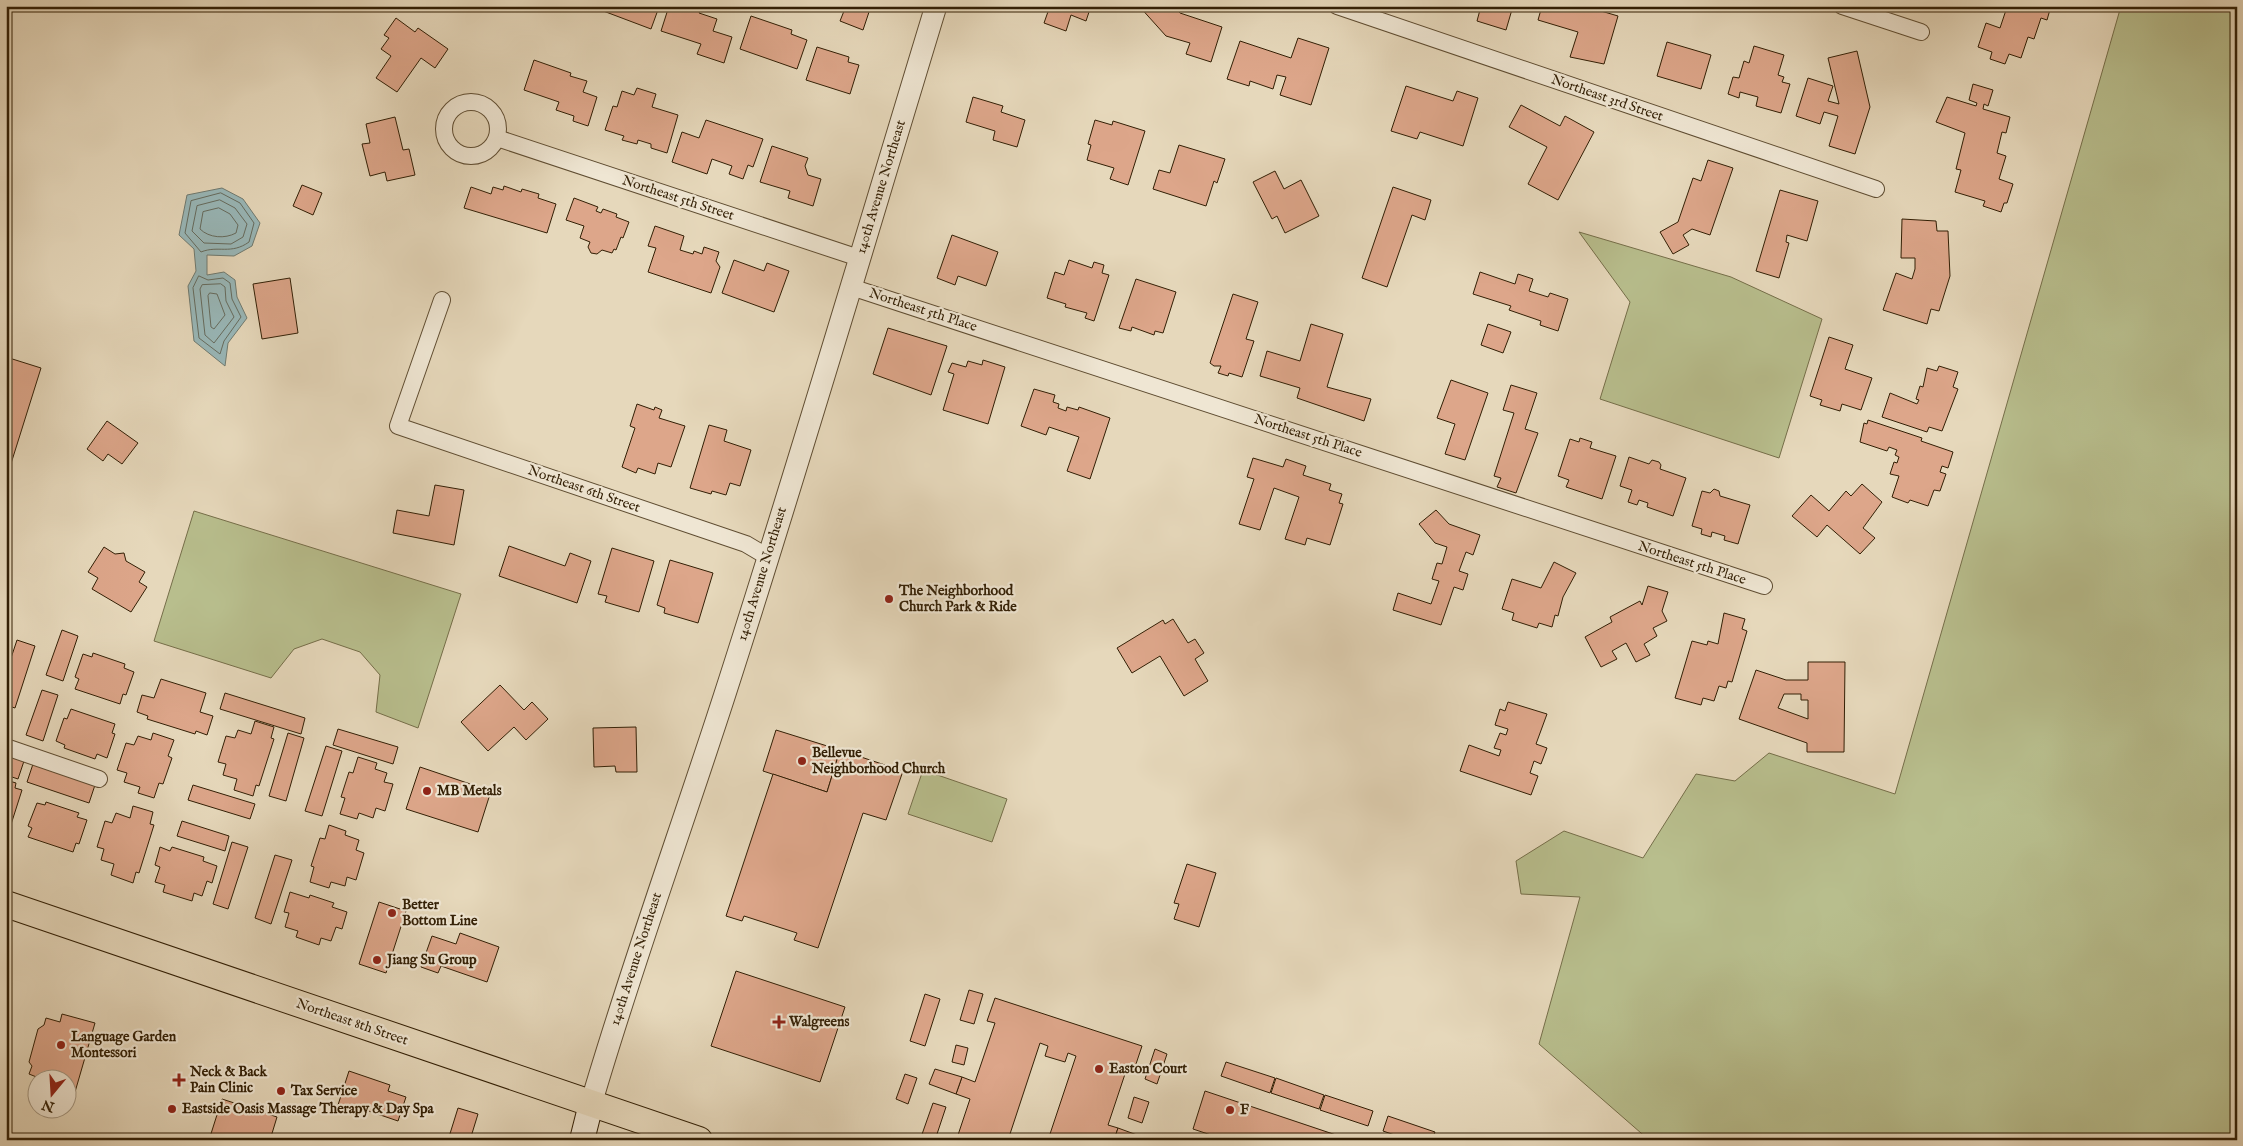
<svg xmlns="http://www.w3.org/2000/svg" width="2243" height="1146" font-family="'IM FELL English',serif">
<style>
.green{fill:#b8be8d;stroke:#756e49}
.water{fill:#99b8b9;stroke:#707b71}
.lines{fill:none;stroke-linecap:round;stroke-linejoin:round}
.shore{stroke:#666c5f;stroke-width:1}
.building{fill:#dda68a;stroke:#321f05;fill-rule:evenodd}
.minor-casing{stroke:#5f4d32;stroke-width:18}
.tertiary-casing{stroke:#5f4d32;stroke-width:23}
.secondary-casing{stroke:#321f05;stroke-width:26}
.primary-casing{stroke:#321f05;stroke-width:28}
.minor{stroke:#efe6d3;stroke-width:16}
.tertiary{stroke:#efe6d3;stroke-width:21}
.secondary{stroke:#efe6d3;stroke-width:24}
.primary{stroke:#e6d8bb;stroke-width:26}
.poi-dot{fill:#8f2418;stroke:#efe6d3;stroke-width:2}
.labels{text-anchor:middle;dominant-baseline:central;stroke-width:4.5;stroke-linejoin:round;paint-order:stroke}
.street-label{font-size:14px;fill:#321f05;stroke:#efe6d3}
.poi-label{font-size:14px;font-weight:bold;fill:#321f05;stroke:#efe6d3;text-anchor:start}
</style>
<rect width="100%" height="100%" fill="#e6d8bb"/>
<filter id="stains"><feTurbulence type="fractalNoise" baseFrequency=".004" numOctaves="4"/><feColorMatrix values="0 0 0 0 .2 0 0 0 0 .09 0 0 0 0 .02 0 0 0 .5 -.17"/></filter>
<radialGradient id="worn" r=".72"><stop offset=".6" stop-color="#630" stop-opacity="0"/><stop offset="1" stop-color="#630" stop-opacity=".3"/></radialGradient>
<!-- green -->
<g class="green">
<path d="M2121 6H2237V1140H1649L1539 1044 1580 897 1521 894 1516 861 1564 831 1643 858 1696 774 1735 781 1769 753 1895 794Z"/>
<path d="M1579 232 1731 277 1822 319 1779 458 1600 399 1630 302Z"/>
<path d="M194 511 461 594 418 728 376 712 380 675 360 652 322 639 294 649 271 678 154 641Z"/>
<path d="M923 770 1007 799 992 842 908 814Z"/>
</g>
<!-- water -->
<path class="water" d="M222 188 243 199 260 223 252 246 234 256 207 255V275L224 272 235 280 237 297 247 318 228 343 225 366 194 341 188 286 196 271 194 249 179 235 187 195Z"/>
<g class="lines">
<!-- shore -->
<g class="shore">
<path d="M221 193 240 203 254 223 249 242C231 255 218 245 201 252L185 233 191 201Z"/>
<path d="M220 200 235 208 247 224 243 237 231 244 204 243 192 231 197 206Z"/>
<path d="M219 208 230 214 238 225 236 233C225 239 209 238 200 229L203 212Z"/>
<path d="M199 276 208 280 223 278 230 283 232 299 241 317 224 341 220 354 199 338 193 288Z"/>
<path d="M221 284 225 287 226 301 234 317 214 343 205 335 200 289 202 285Z"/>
<path d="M210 293 217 294 225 315 214 329 211 327 208 296Z"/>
</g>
</g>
<!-- building -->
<g class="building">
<path d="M590 6H657L659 7 651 29Z"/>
<path d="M669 6H692L701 9 699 13 717 19 713 31 732 37 724 63 697 54 701 44 661 31Z"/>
<path d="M846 6H865L870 9 863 30 840 21Z"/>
<path d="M1050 6H1091L1086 21 1071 15 1066 31 1044 23Z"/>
<path d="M1139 6H1173L1180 13 1222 27 1211 62 1186 54 1190 43 1166 36Z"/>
<path d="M1481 6H1513L1506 30 1477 21Z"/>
<path d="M1542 6H1584L1618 16 1604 64 1570 57 1578 32 1538 20Z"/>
<path d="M2004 6H2051L2047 20 2041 18 2034 39 2028 37 2021 58 2009 54 2005 64 1990 59 1992 52 1978 47 1986 23 2000 28 2006 10 2002 9Z"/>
<path d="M751 16 792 30 791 34 807 40 797 69 740 49Z"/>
<path d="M396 18 415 32 418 28 448 49 435 68 421 58 397 92 376 78 391 56 381 49 389 38 384 35Z"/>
<path d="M1298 38 1329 48 1311 105 1280 95 1286 77 1277 75 1273 89 1250 81 1249 86 1227 79 1240 41 1291 58Z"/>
<path d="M1667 42 1711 55 1701 89 1657 76Z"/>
<path d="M1754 46 1784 55 1778 75 1784 77 1782 82 1790 84 1781 113 1756 106 1758 97 1740 92 1739 98 1728 94 1733 77 1739 78 1744 61 1749 63Z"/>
<path d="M817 47 849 57 848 62 859 65 850 94 806 80Z"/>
<path d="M1857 51 1870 107 1855 154 1829 146 1838 116 1824 112 1820 124 1796 116 1808 78 1833 86 1828 101 1839 104 1828 58Z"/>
<path d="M534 60 571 73 570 76 587 81 583 92 597 97 588 126 573 121 574 116 556 110 559 102 524 90Z"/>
<path d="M1973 84 1993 90 1988 106 1984 104 1983 109 2010 117 2006 133 2002 132 1997 153 2006 156 1999 179 2013 184 2007 203H2004L2001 212 1983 206 1985 201 1955 192 1961 170 1956 169 1965 133 1936 122 1947 97 1976 106 1977 103 1969 100Z"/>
<path d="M1406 86 1453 101 1457 91 1478 98 1463 146 1420 132 1417 139 1391 131Z"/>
<path d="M637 88 656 94 652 107 678 115 667 153 651 148V144L638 140 637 144 622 140 624 136 605 130 613 106 617 107 622 91 634 95Z"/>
<path d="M973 97 1003 106 1001 112 1025 120 1017 147 993 140 995 131 966 122Z"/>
<path d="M1521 105 1560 126 1565 116 1594 132 1558 200 1528 184 1547 147 1509 127Z"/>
<path d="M395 117 403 150 409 149 415 175 387 181 385 172 370 176 362 144 370 143 366 124Z"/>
<path d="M706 120 763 139 753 167 748 165 743 179 729 174 732 166 712 159 707 174 672 162 682 132 699 138Z"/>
<path d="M1095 120 1112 125 1113 121 1145 131 1128 185 1110 179 1114 168 1087 160 1091 145 1088 144Z"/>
<path d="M1179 145 1225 159 1217 183 1214 181 1206 206 1153 189 1159 170 1170 173Z"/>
<path d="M772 146 808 158 805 166 808 175 821 179 813 206 788 198 790 191 760 182Z"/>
<path d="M1708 160 1733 168 1710 235 1692 229 1683 235 1689 245 1673 254 1660 232 1678 222 1693 178 1701 181Z"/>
<path d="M1275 171 1284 189 1301 180 1319 216 1285 233 1277 216 1272 219 1253 182Z"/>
<path d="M302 185 322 193 313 215 293 206Z"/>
<path d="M504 186 521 192 522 189 539 194 538 198 556 204 547 233 464 208 471 187 491 194 493 187 503 190Z"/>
<path d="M1393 187 1431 200 1425 220 1412 215 1387 287 1362 278Z"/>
<path d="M1780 190 1818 201 1807 241 1787 235 1786 242 1789 243 1779 278 1756 271Z"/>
<path d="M574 198 598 207 596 211 601 213 603 209 617 214 616 217 629 222 623 238 621 237 616 250 614 249 612 253 602 250 597 254 591 253 588 247 590 242 580 238 584 226 566 220Z"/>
<path d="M1902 219 1936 221 1937 231H1948L1950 276 1939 311 1931 309 1927 324 1883 310 1896 273 1912 279 1915 269V258H1901Z"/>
<path d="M655 226 684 236 680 250 693 254 694 251 702 254 704 247 719 252 716 261 720 267 711 293 648 272 656 248 648 246Z"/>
<path d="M952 235 998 252 986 286 958 276 955 285 937 278Z"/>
<path d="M734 260 764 271 767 263 789 271 774 312 722 293Z"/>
<path d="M1069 260 1092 268 1094 262 1104 265 1102 273 1109 275 1094 321 1085 318 1087 313 1065 307 1066 304 1047 298 1055 272 1064 275Z"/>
<path d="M1480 272 1515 284 1518 274 1533 279 1529 291 1548 297 1550 293 1568 299 1558 331 1540 325 1541 321 1509 310 1511 306 1473 294Z"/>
<path d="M290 278 298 333 262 339 253 284Z"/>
<path d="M1136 279 1176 292 1163 333 1155 331 1154 335 1132 327 1131 331 1119 328Z"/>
<path d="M1233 294 1258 302 1246 339 1254 341 1242 377 1229 373 1228 376 1218 373 1221 366H1214L1210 363Z"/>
<path d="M1311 324 1343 334 1327 387 1371 399 1364 421 1297 398 1300 388 1260 376 1267 351 1300 361Z"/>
<path d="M1488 324 1511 332 1503 353 1481 345Z"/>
<path d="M888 328 947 346 931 395 873 374Z"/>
<path d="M1829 337 1853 345 1845 369 1872 378 1861 410 1842 404 1840 411 1820 405 1822 400 1810 396Z"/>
<path d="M6 357 41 368 9 470 6 469Z"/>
<path d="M983 360 1005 367 988 424 943 410 954 374 948 372 952 363 966 367 968 361 982 365Z"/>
<path d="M1939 366 1958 372 1953 387 1958 389 1942 431 1929 427 1927 432 1882 417 1890 393 1917 404 1919 400 1916 399 1920 386 1923 387 1927 368 1937 371Z"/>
<path d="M1451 380 1488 393 1465 460 1445 454 1455 424 1437 418Z"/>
<path d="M1511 385 1537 393 1525 429 1538 433 1516 493 1497 487 1501 478 1494 476 1514 413 1503 410Z"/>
<path d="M1034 389 1055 395 1053 402 1059 404 1058 408 1066 411 1067 407 1078 410 1079 407 1110 418 1090 479 1067 471 1079 437 1049 427 1046 435 1021 426Z"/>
<path d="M637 404 654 410 655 407 662 410 659 418 685 426 671 467 658 463 655 474 638 468 636 473 622 467 635 428 630 426Z"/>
<path d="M1868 420 1922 438 1921 441 1953 452 1948 468 1942 466 1940 472 1946 474 1940 491 1934 490 1928 506 1910 500 1908 503 1892 497 1899 476 1890 474 1894 462 1897 463 1899 457 1895 455 1897 450 1889 447 1887 451 1860 442 1864 423 1867 424Z"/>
<path d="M107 421 138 443 122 464 108 454 103 461 87 449Z"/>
<path d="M709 425 727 430 724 441 751 450 740 486 730 483 726 495 712 491 711 494 690 488Z"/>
<path d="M1580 438 1592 442 1590 448 1616 456 1602 499 1566 487 1569 480 1558 476 1570 439 1579 442Z"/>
<path d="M1629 457 1649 464 1652 460 1659 462 1661 465 1660 469 1686 478 1673 516 1647 507 1648 503 1639 500 1637 505 1628 502 1632 490 1620 486Z"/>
<path d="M1253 458 1283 467 1286 459 1306 466 1303 475 1331 484 1329 490 1342 494 1339 503 1343 504 1330 545 1307 538 1305 545 1285 539 1299 497 1274 488 1260 530 1239 524 1254 479 1247 477Z"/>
<path d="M1862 484 1882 502 1863 528 1875 538 1860 554 1827 525 1817 537 1792 516 1811 495 1829 511 1846 491 1851 496Z"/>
<path d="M435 485 464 490 454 545 393 533 397 510 429 516Z"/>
<path d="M1714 489 1719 491 1720 496 1750 505 1738 544 1724 540 1725 536 1712 532 1711 537 1701 534 1702 529 1692 526 1702 491 1710 493Z"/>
<path d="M1436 510 1449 524 1480 535 1473 555 1466 552 1459 571 1468 574 1463 590 1454 587 1441 625 1393 610 1398 593 1431 604 1439 581 1432 579 1437 563 1442 564 1447 547 1435 543 1419 524Z"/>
<path d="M509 546 565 566 570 553 591 561 577 603 499 576Z"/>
<path d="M104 547 115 554 124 553 126 561 145 572 139 582 147 587 131 612 92 589 98 578 88 572Z"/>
<path d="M612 548 654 561 639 612 605 602 607 596 598 594Z"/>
<path d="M670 560 713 573 698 623 664 613 665 608 657 605Z"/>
<path d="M1554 562 1576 573 1563 597 1558 616 1555 615 1552 627 1539 623 1537 628 1512 620 1514 613 1502 609 1512 579 1541 588Z"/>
<path d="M1648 586 1668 592 1662 611 1667 621 1653 628 1657 636 1644 644 1650 655 1636 662 1626 643 1612 651 1617 659 1601 667 1585 637 1612 622 1610 617 1640 601 1642 605Z"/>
<path d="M1724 613 1745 619 1742 629 1747 631 1732 682 1728 681 1726 688 1719 686 1714 701 1703 698 1701 705 1675 698 1692 641 1707 645 1708 641 1718 644Z"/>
<path d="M1173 619 1188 643 1195 639 1204 653 1195 659 1208 681 1184 696 1160 656 1132 673 1117 648 1163 620 1165 624Z"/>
<path d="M62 630 78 636 63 681 46 675Z"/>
<path d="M17 640 35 646 15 708 6 705V673Z"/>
<path d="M93 653 125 664 124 668 134 672 126 695 123 694 120 704 75 689 79 679 75 677 83 654 92 657Z"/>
<path d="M1808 662H1845L1844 752H1807V743L1739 719 1756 670 1786 680H1808ZM1784 694H1801V700H1808V719L1778 708Z"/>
<path d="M161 679 206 693 200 712 213 716 207 735 196 731 195 734 147 719 148 716 137 712 142 695 154 698Z"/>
<path d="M500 685 524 710 532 702 548 719 526 740 514 727 488 751 461 722Z"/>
<path d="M42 690 58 695 43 741 26 735Z"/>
<path d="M225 693 305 718 301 734 220 709Z"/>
<path d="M1508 702 1547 714 1536 744 1547 748 1541 764 1534 761 1530 773 1538 776 1531 795 1460 771 1469 745 1499 756 1501 750 1494 748 1500 733 1506 735 1508 729 1495 725 1500 709 1505 711Z"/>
<path d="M71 709 115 724 112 733 115 734 107 758 97 754 95 759 64 748 65 745 56 741 64 718 67 719Z"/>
<path d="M255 721 274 727 271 738 274 739 259 786 256 785 253 796 234 790 237 779 223 775 226 764 218 762 226 736 235 738 238 730 251 734Z"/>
<path d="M636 727 637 772H616L615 766 594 767 593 728Z"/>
<path d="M338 729 398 747 393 764 333 745Z"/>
<path d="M776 730 840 750 827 792 763 771Z"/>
<path d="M153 733 174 740 168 756 172 758 163 784 159 783 154 798 138 793 140 787 124 782 127 773 117 770 126 743 134 745 138 736 151 740Z"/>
<path d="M288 733 304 738 286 801 269 796Z"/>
<path d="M326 746 342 751 322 816 305 811Z"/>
<path d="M840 750 903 771 886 820 863 813 818 948 794 940 797 933 744 916 742 921 726 916 773 774 827 792Z"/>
<path d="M6 755 24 761 18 779 6 775Z"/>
<path d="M358 757 377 763 375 769 387 773 384 782 393 784 385 811 376 808 373 818 359 813 357 819 340 814 345 798 341 797 349 772 353 773Z"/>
<path d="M33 764 95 785 89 803 27 782Z"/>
<path d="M420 767 491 791 478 832 406 809Z"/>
<path d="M6 780 16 783 15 788 22 790 7 837Z"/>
<path d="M193 785 255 804 250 819 188 800Z"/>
<path d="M46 802 79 813 77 817 87 820 79 844 76 843 73 852 28 837 32 828 28 826 37 803 45 805Z"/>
<path d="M133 806 153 812 150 824 154 825 139 873 136 872 133 883 111 875 114 864 101 860 104 849 97 847 105 821 112 823 116 813 130 818Z"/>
<path d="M182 821 229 836 225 851 177 836Z"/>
<path d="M329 825 346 831 345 835 359 840 356 850 364 853 356 880 347 877 345 886 331 882 329 888 310 882 314 867 311 866 320 838 325 839Z"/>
<path d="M232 842 248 847 228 909 213 904Z"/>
<path d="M160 847 170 851 172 847 204 857 203 861 217 866 212 883 207 881 202 896 194 893 192 901 163 892 165 885 155 882 160 867 155 865Z"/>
<path d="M275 855 292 860 271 924 255 918Z"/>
<path d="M1187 864 1216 873 1199 927 1174 919 1179 904 1174 903Z"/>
<path d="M290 892 309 898 310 895 334 903 332 907 347 912 342 929 336 927 331 941 321 938 319 945 296 937 298 931 285 927 289 913 284 912Z"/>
<path d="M379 902 406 911 386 973 359 964Z"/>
<path d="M460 933 499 947 487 982 441 966 438 973 421 967 432 936 456 944Z"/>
<path d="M736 971 845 1007 820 1082 711 1046Z"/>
<path d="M969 990 983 994 974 1024 960 1020Z"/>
<path d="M925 994 940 999 925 1046 910 1041Z"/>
<path d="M995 998 1142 1046 1134 1070 1127 1068 1108 1125 1118 1128 1114 1140H1048L1076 1056 1068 1053 1065 1062 1045 1056 1048 1046 1040 1043 1008 1140H944L946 1135 957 1138 970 1099 956 1094 962 1077 975 1082 995 1023 987 1021Z"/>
<path d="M62 1014 95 1023 75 1092 68 1090V1078H39L29 1074 32 1066 29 1062 38 1029 44 1025 46 1018 60 1022Z"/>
<path d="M956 1045 968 1048 964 1065 952 1062Z"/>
<path d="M1155 1049 1167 1054 1157 1084 1145 1079Z"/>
<path d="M1226 1062 1275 1078 1270 1093 1221 1076Z"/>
<path d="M935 1069 962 1077 956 1094 929 1084Z"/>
<path d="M349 1071 390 1085 388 1091 406 1097 398 1121 354 1106 353 1109 338 1105Z"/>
<path d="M905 1074 917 1078 908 1104 896 1099Z"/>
<path d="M1276 1078 1324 1095 1319 1109 1271 1093Z"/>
<path d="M1205 1091 1351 1140H1226L1193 1129Z"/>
<path d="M1325 1095 1373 1111 1368 1126 1320 1110Z"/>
<path d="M1134 1097 1149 1102 1142 1123 1128 1118Z"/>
<path d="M222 1099 277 1117 270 1140H209Z"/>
<path d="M933 1103 946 1107 935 1140H920Z"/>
<path d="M458 1108 478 1114 470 1140H448Z"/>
<path d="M1388 1116 1435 1132 1432 1140H1409L1383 1131Z"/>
<path d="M1118 1128 1148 1139V1140H1114Z"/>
</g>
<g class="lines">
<!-- minor casing -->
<g class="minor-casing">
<g id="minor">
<path d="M1337 6 1876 189"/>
<path d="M1842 6 1921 32"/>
<circle cx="471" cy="129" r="27"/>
<path d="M497 138 859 258"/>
<path d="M851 287 1764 586"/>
<path d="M442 300 398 426 746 544 768 557"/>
<path d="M6 747 99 779"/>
</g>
</g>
<!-- tertiary casing -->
<g class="tertiary-casing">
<path id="tertiary" d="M591 1104C631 967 680 833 724 697 798 468 866 236 936 6"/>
</g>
<!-- secondary casing -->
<g class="secondary-casing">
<path id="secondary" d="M582 1140 591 1104"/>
</g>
<!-- primary casing -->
<g class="primary-casing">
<path id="primary" d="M6 904 699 1140"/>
</g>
<!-- minor -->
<use href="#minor" class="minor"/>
<!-- tertiary -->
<use href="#tertiary" class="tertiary"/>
<!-- secondary -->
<use href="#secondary" class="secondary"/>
<!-- primary -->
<use href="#primary" class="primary"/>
</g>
<!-- markers -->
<g class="poi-dot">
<circle cx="889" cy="599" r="5"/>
<circle cx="802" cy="761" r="5"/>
<circle cx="427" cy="791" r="5"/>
<circle cx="392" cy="913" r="5"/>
<circle cx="377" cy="960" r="5"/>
<path d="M776.5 1014.5h5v5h5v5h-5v5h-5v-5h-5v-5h5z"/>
<circle cx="61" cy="1045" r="5"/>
<circle cx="1099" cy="1069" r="5"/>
<path d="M176.5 1072.5h5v5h5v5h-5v5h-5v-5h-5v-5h5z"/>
<circle cx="281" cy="1091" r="5"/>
<circle cx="172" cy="1109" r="5"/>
<circle cx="1230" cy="1110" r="5"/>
</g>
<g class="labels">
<!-- street labels -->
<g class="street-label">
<text transform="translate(1607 98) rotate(19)">Northeast 3rd Street</text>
<text transform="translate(881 187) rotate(-73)">140th Avenue Northeast</text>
<text transform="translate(678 198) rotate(18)">Northeast 5th Street</text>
<text transform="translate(923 310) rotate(18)">Northeast 5th Place</text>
<text transform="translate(1308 436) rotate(18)">Northeast 5th Place</text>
<text transform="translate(584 489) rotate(19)">Northeast 6th Street</text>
<text transform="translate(1692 563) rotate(18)">Northeast 5th Place</text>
<text transform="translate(762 574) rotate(-73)">140th Avenue Northeast</text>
<text transform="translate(636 959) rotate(-72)">140th Avenue Northeast</text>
<text transform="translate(352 1022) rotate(19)">Northeast 8th Street</text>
</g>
<!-- poi labels -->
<g class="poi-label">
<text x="899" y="591">The Neighborhood<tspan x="899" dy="16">Church Park &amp; Ride</tspan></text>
<text x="812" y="753">Bellevue<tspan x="812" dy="16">Neighborhood Church</tspan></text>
<text x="437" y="791">MB Metals</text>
<text x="402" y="905">Better<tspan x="402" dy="16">Bottom Line</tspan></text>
<text x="387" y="960">Jiang Su Group</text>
<text x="789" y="1022">Walgreens</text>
<text x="71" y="1037">Language Garden<tspan x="71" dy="16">Montessori</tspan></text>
<text x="1109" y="1069">Easton Court</text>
<text x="190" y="1072">Neck &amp; Back<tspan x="190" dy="16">Pain Clinic</tspan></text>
<text x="291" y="1091">Tax Service</text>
<text x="182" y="1109">Eastside Oasis Massage Therapy &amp; Day Spa</text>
<text x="1240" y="1110">F</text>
</g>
</g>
<!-- margin -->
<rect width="2243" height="1146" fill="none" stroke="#e6d8bb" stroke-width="25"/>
<rect x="8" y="8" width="2228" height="1131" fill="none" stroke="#321f05" stroke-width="2.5"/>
<rect x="12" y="12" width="2218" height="1121" fill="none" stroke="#321f05"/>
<!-- north arrow -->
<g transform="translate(52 1094) rotate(198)"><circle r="24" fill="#efe6d3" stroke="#a39681"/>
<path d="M0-4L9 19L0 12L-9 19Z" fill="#8f2418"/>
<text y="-8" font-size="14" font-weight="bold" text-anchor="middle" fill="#321f05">N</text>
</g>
<rect width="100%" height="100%" filter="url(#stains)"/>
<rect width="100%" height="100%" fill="url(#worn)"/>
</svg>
